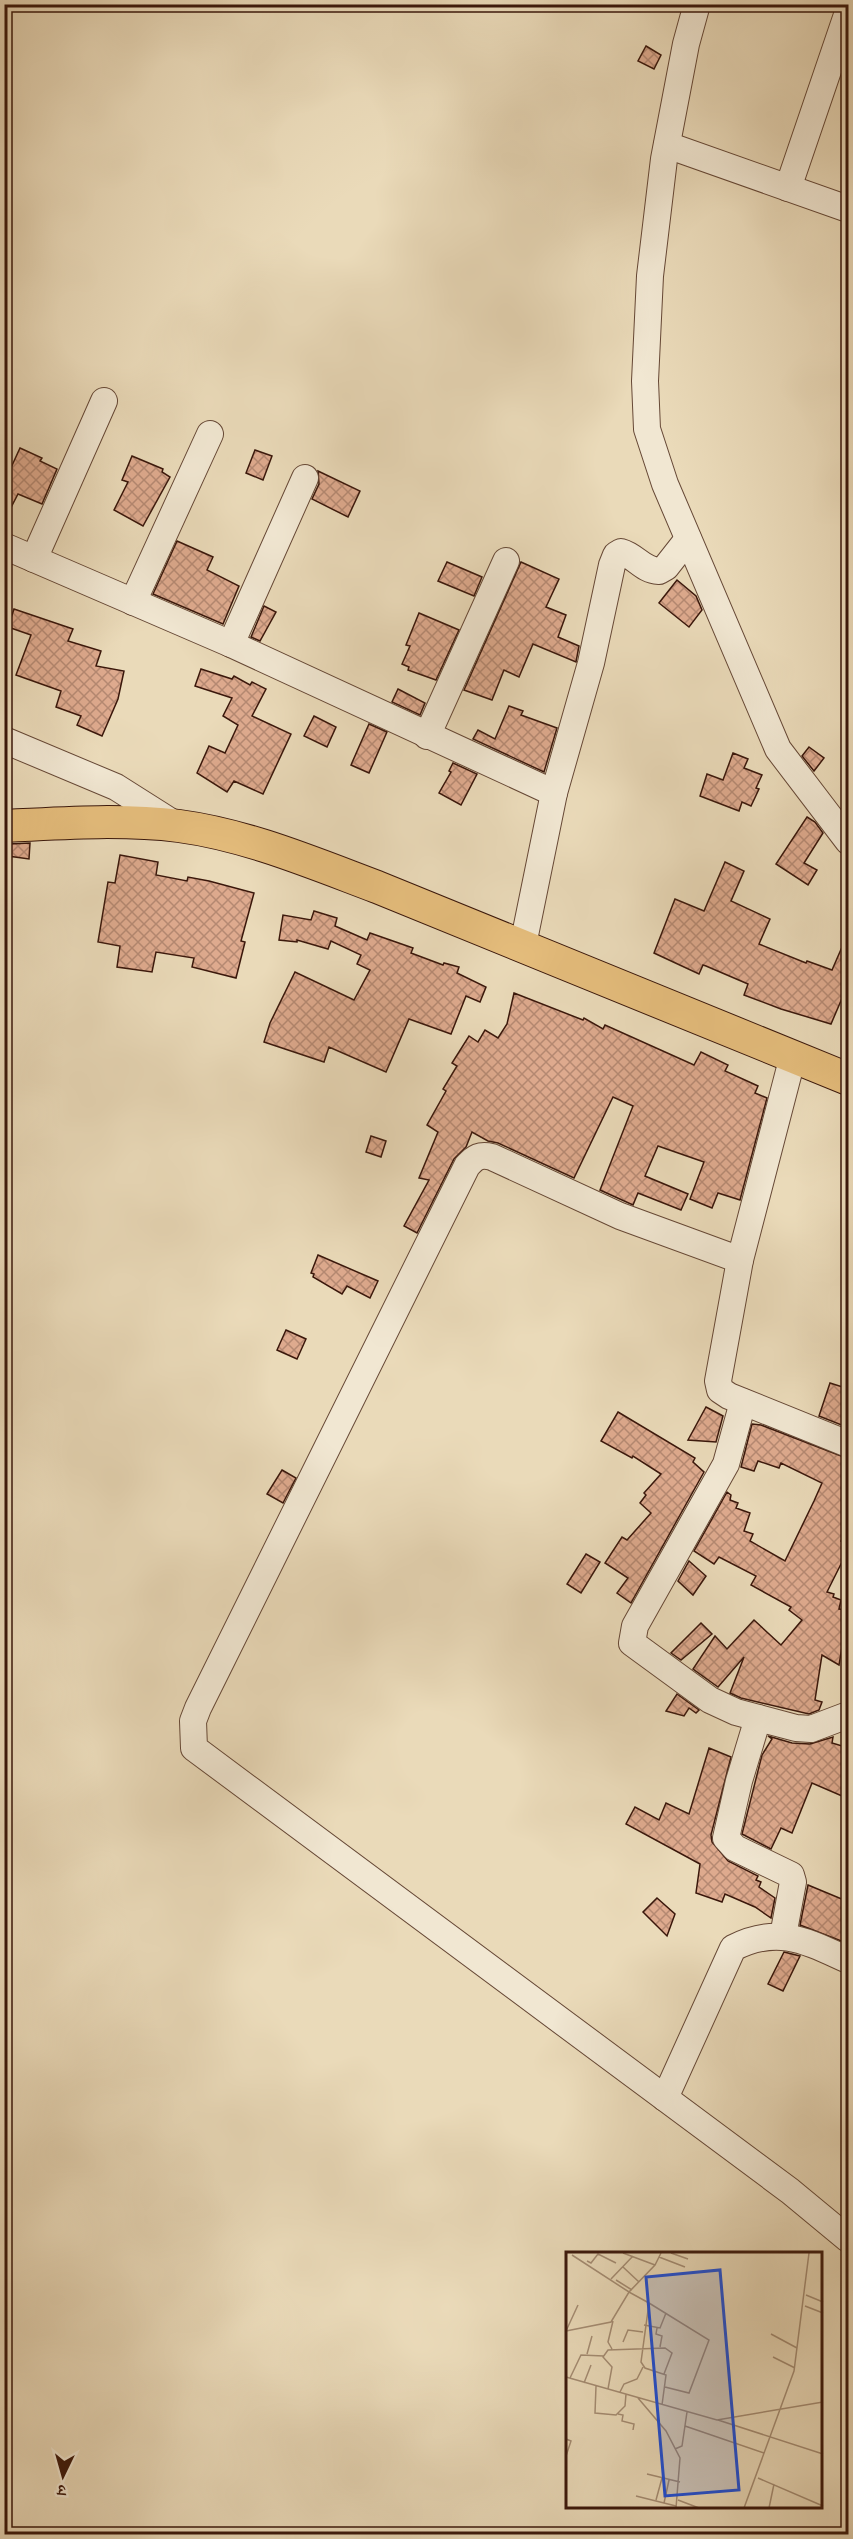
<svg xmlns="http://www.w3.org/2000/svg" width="853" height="2539" font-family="'IM FELL DW Pica','Noto Serif Devanagari',serif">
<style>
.building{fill:url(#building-cross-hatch);stroke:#3a170b;stroke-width:1.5}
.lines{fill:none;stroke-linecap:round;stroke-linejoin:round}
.minor-casing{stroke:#664836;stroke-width:28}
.major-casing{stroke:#3a170b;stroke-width:34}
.minor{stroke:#f1e7d2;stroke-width:26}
.major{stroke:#e5bd7c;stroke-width:32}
.inset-road{fill:none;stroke:#a48c73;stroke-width:1.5}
.view{fill:#1d4ed8;fill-opacity:0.15;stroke:#1d4ed8;stroke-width:3}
.inset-edge{fill:none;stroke:#3a170b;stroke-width:3}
</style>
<defs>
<pattern id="building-cross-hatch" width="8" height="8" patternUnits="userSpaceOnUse" patternTransform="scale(1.5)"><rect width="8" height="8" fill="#deaa8e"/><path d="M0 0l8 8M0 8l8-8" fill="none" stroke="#b58972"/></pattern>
</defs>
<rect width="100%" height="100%" fill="#eadab9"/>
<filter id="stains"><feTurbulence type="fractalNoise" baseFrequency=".00333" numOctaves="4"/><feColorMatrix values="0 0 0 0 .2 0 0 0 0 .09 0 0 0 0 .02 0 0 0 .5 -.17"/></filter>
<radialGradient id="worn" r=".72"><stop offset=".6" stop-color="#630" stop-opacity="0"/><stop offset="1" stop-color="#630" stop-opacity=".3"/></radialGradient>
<!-- building -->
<g class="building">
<path d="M646 46 661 55 654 69 638 61Z"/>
<path d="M20 448 42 458 40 461 57 469 42 504 18 494 4 521V483Z"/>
<path d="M255 450 272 456 263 480 246 473Z"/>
<path d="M132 456 163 469 162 472 170 477 143 526 114 510 128 482 122 480Z"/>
<path d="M318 471 360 491 348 517 312 499 319 484Z"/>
<path d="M177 541 213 557 207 570 239 586 223 624 153 594Z"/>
<path d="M447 562 482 577 474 596 438 581Z"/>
<path d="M521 562 559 579 546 607 566 615 558 637 579 646 576 662 533 644 519 677 504 670 492 700 464 690Z"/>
<path d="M677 580 696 596 702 610 689 627 659 603Z"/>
<path d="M264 606 276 612 260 641 251 637Z"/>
<path d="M14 609 73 629 68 641 101 651 96 666 124 671 118 699 102 736 77 725 81 716 56 707 61 691 16 675 31 635 8 627Z"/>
<path d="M419 613 459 630 436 680 408 670 409 667 402 664 410 646 406 645Z"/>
<path d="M201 669 232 679 234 676 250 685 252 682 266 689 252 716 291 734 263 794 234 781 227 792 197 773 209 746 225 753 238 725 223 716 232 698 195 686Z"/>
<path d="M398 689 425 703 420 715 392 702Z"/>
<path d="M509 706 523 711 521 715 557 728 544 772 473 739 478 730 495 739Z"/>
<path d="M314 716 336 727 327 747 304 736Z"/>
<path d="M369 724 387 732 369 773 351 765Z"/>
<path d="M809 747 824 758 814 771 802 756Z"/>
<path d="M733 753 748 759 744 768 762 775 756 788 759 789 751 806 742 802 739 811 700 796 707 774 723 780Z"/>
<path d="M453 763 477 774 461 805 439 793 451 772 449 771Z"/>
<path d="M807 817 815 822 823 833 804 863 817 870 808 885 776 864Z"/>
<path d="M30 843 29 859 8 856 9 844Z"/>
<path d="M120 855 158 862 156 875 187 881 188 877 209 881 254 893 241 941 245 942 236 978 192 967 194 958 156 952 152 972 117 967 120 946 98 942 108 882 115 883Z"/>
<path d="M725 862 744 871 731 901 770 919 759 944 806 963 807 961 832 970 849 931V982L831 1024 781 1009 744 995 748 984 706 966 703 965 699 974 654 953 675 899 704 911Z"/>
<path d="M314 911 337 918 335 926 367 940 370 933 413 948 411 953 443 965 444 963 459 967 457 973 486 987 480 1002 466 996 451 1034 409 1019 386 1072 329 1047 324 1062 264 1042 270 1023 295 972 354 1000 370 970 357 964 361 955 331 941 328 949 297 940V942L279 940 283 915 311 920Z"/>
<path d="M514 993 583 1020 584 1018 603 1029 605 1025 694 1065 701 1052 728 1065 725 1071 758 1086 755 1093 767 1098 740 1200 718 1193 712 1208 690 1199 704 1162 658 1146 645 1176 688 1194 681 1210 638 1193 633 1205 600 1190 633 1106 613 1097 574 1178 498 1143 488 1141 472 1132 466 1147 454 1159 417 1233 404 1226 429 1180 419 1178 438 1132 427 1125 446 1091 443 1089 457 1066 452 1063 469 1036 478 1042 485 1030 498 1038 507 1024Z"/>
<path d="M371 1136 386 1141 381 1157 366 1152Z"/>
<path d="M318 1255 378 1281 370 1298 347 1286 342 1294 313 1277 314 1274 311 1273Z"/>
<path d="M286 1330 306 1339 297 1359 277 1350Z"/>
<path d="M830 1383 849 1389V1428L819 1416Z"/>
<path d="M706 1407 723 1416 716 1442 688 1440Z"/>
<path d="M618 1412 695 1458 693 1462 704 1472 631 1603 617 1593 628 1578 605 1563 622 1537 627 1540 651 1513 640 1503 646 1495 644 1493 661 1474 633 1456 632 1458 601 1441Z"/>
<path d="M752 1424 761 1425 849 1459V1524L841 1541 848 1544 842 1555 845 1556 827 1592 834 1594 833 1597 841 1600 839 1609 848 1610 839 1665 822 1655 815 1700 822 1702 819 1710 809 1714 741 1698 730 1693 744 1657 718 1687 693 1669 715 1636 727 1649 754 1620 781 1645 802 1620 789 1610 791 1607 751 1585 756 1576 719 1557 714 1564 694 1551 727 1492 731 1495 730 1500 738 1503 736 1508 750 1513 744 1531 753 1534 750 1541 785 1561 814 1501 822 1483 781 1463 779 1468 758 1461 754 1471 741 1467Z"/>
<path d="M282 1470 296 1478 283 1503 267 1494Z"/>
<path d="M586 1554 600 1562 581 1593 567 1584Z"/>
<path d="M689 1561 706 1576 693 1595 678 1581Z"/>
<path d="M701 1623 712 1634 681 1660 671 1653Z"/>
<path d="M677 1694 699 1710 696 1713 689 1708 684 1716 666 1711Z"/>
<path d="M768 1736 792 1743 810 1744 833 1737 832 1743 849 1748V1780L842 1796 812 1783 792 1833 781 1828 771 1849 742 1834 762 1755 772 1739Z"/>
<path d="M709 1748 731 1757 711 1835 712 1842 728 1861 758 1876 756 1880 761 1882 759 1887 775 1898 771 1918 755 1907 725 1894 722 1902 696 1893 700 1864 626 1824 635 1807 659 1820 666 1803 689 1814Z"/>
<path d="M808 1885 849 1902V1944L800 1925Z"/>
<path d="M657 1898 675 1914 667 1936 643 1912Z"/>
<path d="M784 1952 800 1956 783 1991 768 1984Z"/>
</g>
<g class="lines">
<!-- minor casing -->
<g class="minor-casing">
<g id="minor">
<path d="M697 4 686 44 664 159 650 276 645 381 647 429 665 484 778 749 848 841"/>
<path d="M667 145 848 209"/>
<path d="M788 188 848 12"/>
<path d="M4 546 231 644 554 793"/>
<path d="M34 559 104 401"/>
<path d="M133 602 210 434"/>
<path d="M231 644 305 478"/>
<path d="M427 736 506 561"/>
<path d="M4 740 116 787 176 825"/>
<path d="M523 945 554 793 591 663 612 565 616 555 621 552C636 556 642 570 659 571L666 567 688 539"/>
<path d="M793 1056 740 1260 718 1381 720 1390 729 1396 848 1444"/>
<path d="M740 1260 620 1216 492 1157C480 1154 475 1157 467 1166L198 1708 193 1721 194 1748 790 2191 848 2239"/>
<path d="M743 1402 726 1464 635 1626 632 1643 710 1700 736 1712 796 1728 811 1729 848 1715"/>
<path d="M758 1718 739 1781 726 1838 735 1848 791 1875 793 1882 783 1936"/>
<path d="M665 2098 733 1948C778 1925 806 1941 848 1960"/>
</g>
</g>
<!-- major casing -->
<g class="major-casing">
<path id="major" d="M4 826C62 823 122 819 179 826 247 835 313 863 377 887L848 1079"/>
</g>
<!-- minor -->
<use href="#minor" class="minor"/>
<!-- major -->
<use href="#major" class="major"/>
</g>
<!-- overview -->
<g transform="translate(566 2252)">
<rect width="256" height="256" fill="#eadab9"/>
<path class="inset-road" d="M57 1 89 13M105 1 122 7M6 3 63 40 89 13 95 1M93 5 119 15M21 9 25 11 32 2 50 11M57 15 73 30M45 27 67 4M50 28 66 38M240 43 257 50M83 51 75 110 79 116 100 123 96 153M239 54 257 61M78 73 94 76 100 61M91 76 90 82 96 84 94 95M0 79 45 70 63 40 83 51 143 88 123 141 99 135M0 79 12 53M205 82 231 96M57 90 62 78 77 80M46 97 42 90 47 69M21 102 26 84M207 105 229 116M0 125 151 168 257 150M4 126 15 103 38 104M18 131 25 113M30 134 29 161 50 163 59 154 60 142M42 137 46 115 37 105 42 98 99 96 106 101 98 122M54 140 58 132 71 127 77 115M72 146 100 179 114 206 110 256M52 162 57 163 56 169 68 172 67 178M152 168 257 202M119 174 198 201M0 187 5 189 0 204M109 197 116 194 121 160M81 222 114 230M192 226 257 254M70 244 110 254M90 248 96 226M112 248 133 256M98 251 103 228M178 256 228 119 243 1M203 256 208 232"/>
<path class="view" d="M154 18 173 238 99 244 80 25Z"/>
<rect width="256" height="256" class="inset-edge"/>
</g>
<!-- margin -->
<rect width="853" height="2539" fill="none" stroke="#eadab9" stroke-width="24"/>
<rect x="6" y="6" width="841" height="2527" fill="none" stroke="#3a170b" stroke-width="3"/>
<rect x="12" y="12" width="829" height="2515" fill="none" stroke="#3a170b" stroke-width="1.5"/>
<!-- north arrow -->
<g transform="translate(63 2476) rotate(185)" stroke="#f1e7d2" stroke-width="4.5" paint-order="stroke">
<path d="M0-4.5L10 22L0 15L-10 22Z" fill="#3a170b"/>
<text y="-9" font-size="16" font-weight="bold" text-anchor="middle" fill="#3a170b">उ</text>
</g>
<rect width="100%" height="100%" filter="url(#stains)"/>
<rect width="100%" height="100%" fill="url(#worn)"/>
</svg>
